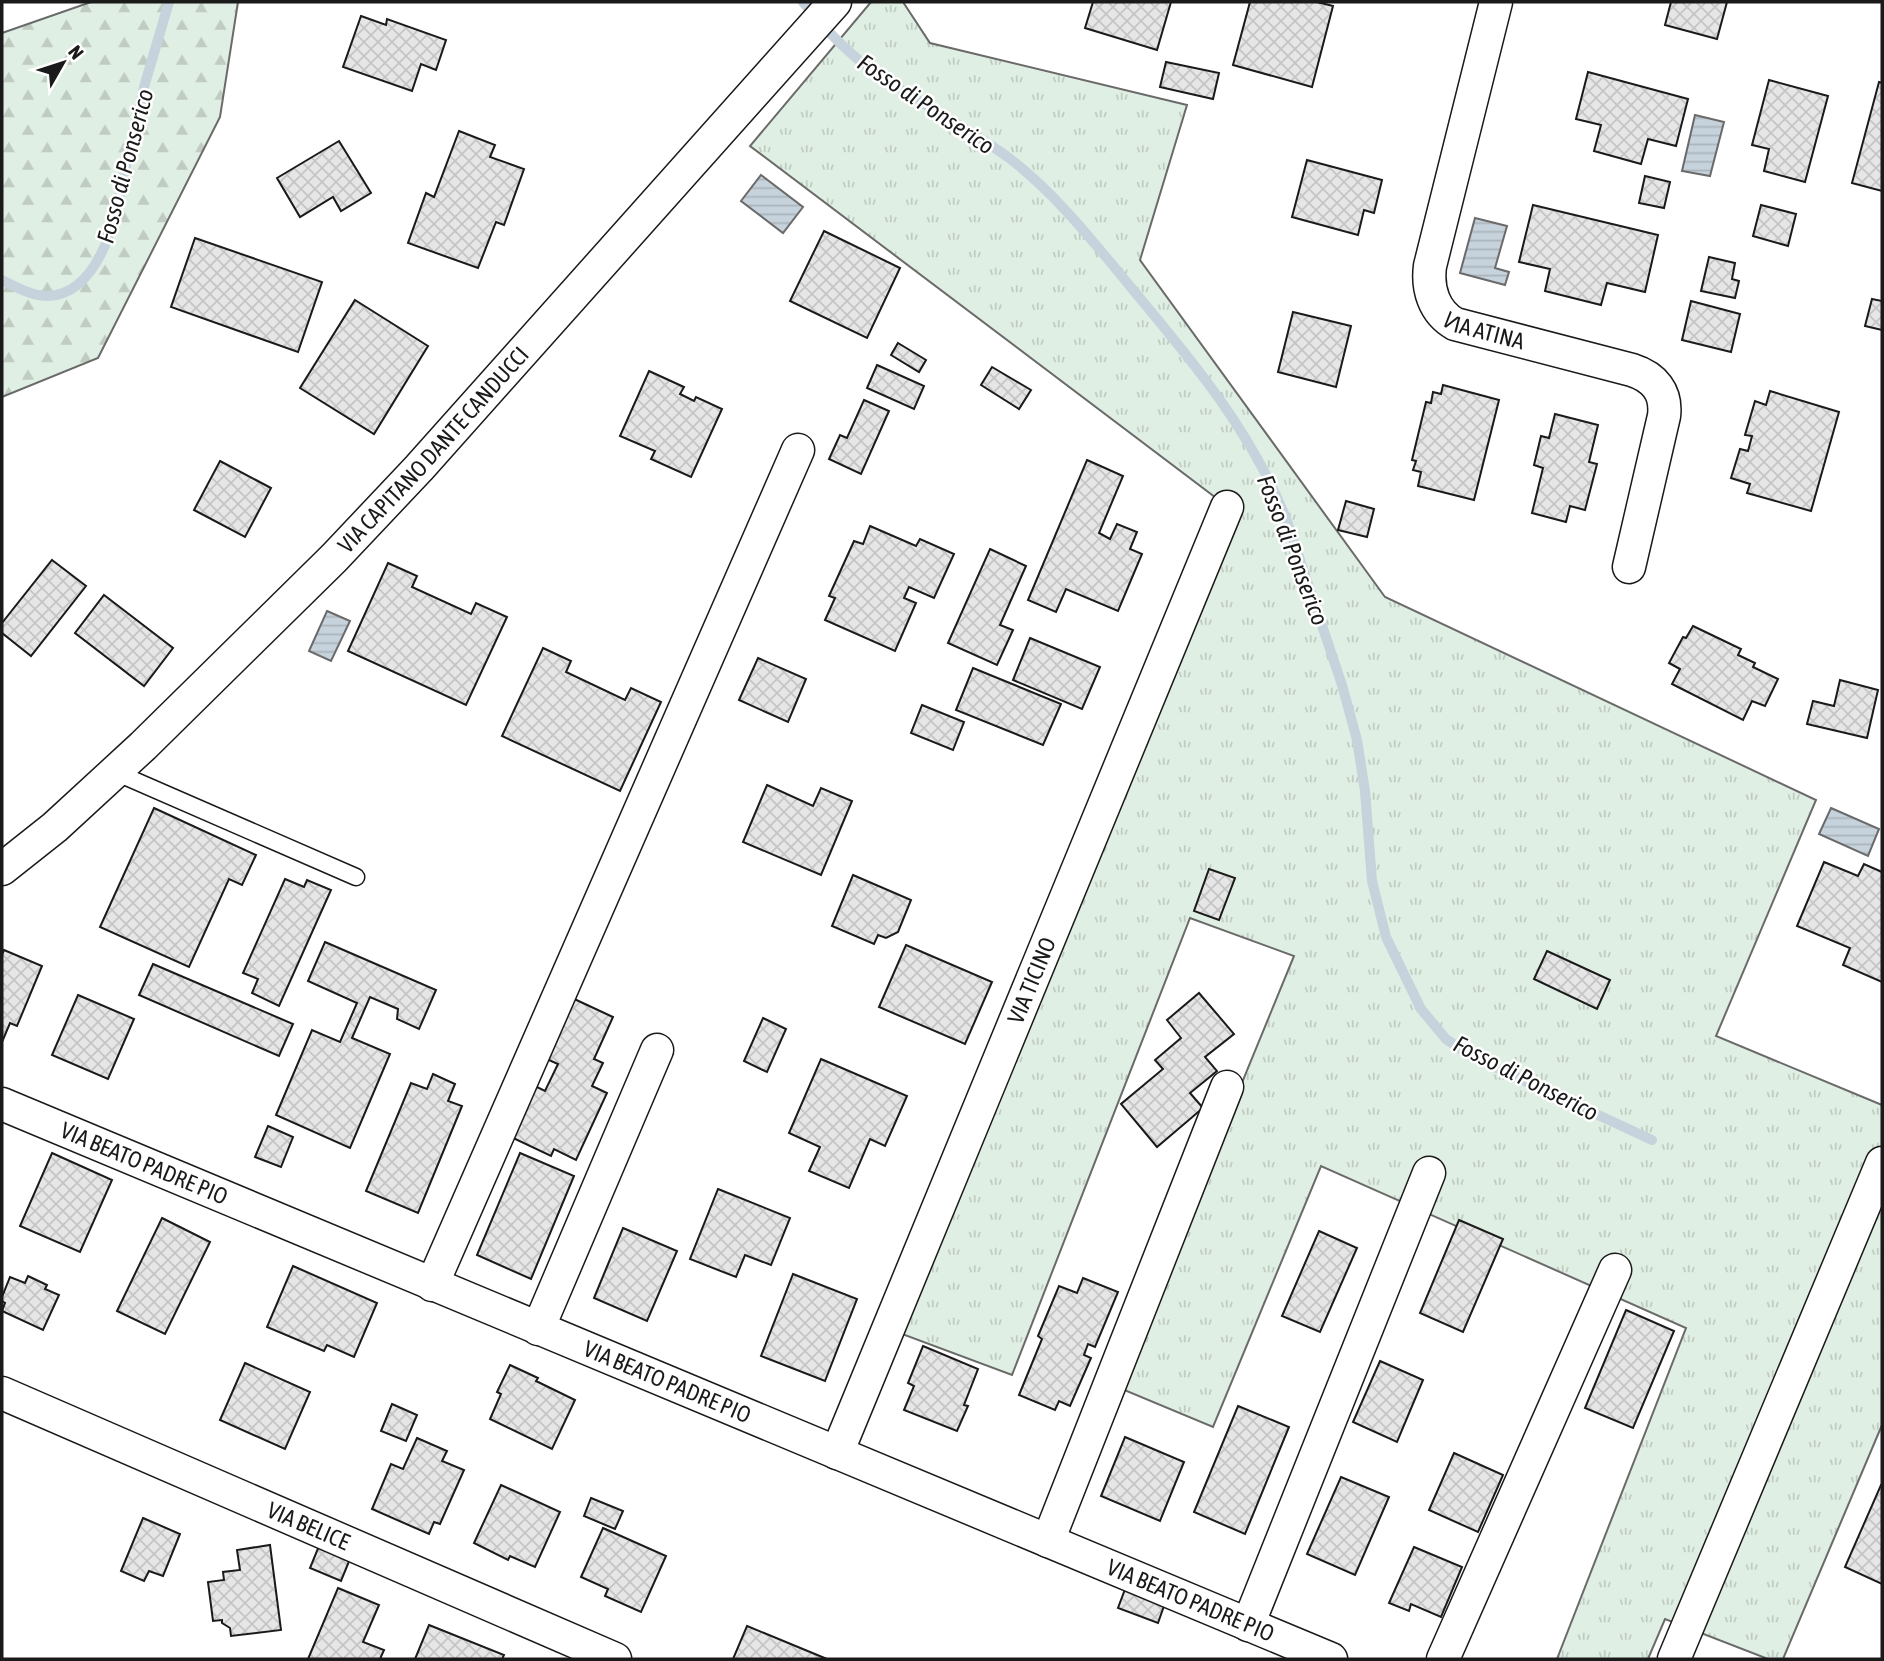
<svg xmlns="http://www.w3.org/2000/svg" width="1884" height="1661" font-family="'Asap Condensed',sans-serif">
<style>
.grass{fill:url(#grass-tufts);stroke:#6a6a6a;stroke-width:2}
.forest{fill:url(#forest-firs);stroke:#6a6a6a;stroke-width:2}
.water{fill:url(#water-rules);stroke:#6a6a6a;stroke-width:2}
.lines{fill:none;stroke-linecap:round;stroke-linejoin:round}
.stream{stroke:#c6d2dc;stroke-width:10}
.building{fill:url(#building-cross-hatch);stroke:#1a1a1a;stroke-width:2}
.lane-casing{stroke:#1a1a1a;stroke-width:19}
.street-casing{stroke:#1a1a1a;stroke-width:35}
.lane{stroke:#fff;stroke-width:16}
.street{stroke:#fff;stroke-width:32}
.labels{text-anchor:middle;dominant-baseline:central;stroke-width:5;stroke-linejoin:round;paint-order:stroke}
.street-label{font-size:23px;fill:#1a1a1a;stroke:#fff}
.water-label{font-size:24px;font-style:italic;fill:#1a1a1a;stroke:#fff}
</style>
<defs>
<pattern id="grass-tufts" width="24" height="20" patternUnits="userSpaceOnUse" patternTransform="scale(1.75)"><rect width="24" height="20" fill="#e0efe3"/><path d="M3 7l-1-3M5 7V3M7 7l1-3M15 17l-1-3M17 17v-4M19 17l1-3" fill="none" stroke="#c0ccc2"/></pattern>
<pattern id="forest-firs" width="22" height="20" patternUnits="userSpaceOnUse" patternTransform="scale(1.75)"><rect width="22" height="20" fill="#e0efe3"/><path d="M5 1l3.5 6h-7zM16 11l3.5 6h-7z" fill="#c0ccc2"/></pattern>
<pattern id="water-rules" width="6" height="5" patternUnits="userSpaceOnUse" patternTransform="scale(1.75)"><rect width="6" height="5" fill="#c6d2dc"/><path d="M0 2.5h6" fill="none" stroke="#aab4bc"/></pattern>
<pattern id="building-cross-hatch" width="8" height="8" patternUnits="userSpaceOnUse" patternTransform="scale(1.75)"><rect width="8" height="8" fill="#e6e6e6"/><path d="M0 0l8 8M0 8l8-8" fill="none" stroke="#c5c5c5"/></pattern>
</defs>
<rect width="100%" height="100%" fill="#fff"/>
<!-- grass -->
<path class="grass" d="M871 2H903L930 43 1187 105 1140 260 1385 597 1816 800 1716 1036 1882 1105V1425L1783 1659H1768L1665 1619 1648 1659H1557L1686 1328 1321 1166 1213 1427 1117 1387 1294 956 1190 918 1012 1375 902 1334 1240 516 750 146Z"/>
<!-- forest -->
<path class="forest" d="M91 2H238L220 117 98 358 2 397V33Z"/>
<!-- water -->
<g class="water">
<path d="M1695 115 1724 122 1710 176 1682 171Z"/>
<path d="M761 175 803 207 783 233 741 201Z"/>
<path d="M1475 218 1507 226 1495 268 1509 272 1505 285 1460 273Z"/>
<path d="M327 611 350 621 331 661 309 651Z"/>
<path d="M1831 808 1879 829 1868 856 1819 834Z"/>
</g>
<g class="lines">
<!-- stream -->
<g class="stream">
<path d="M803 2C824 28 847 53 875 72 918 103 966 126 1009 158 1055 193 1092 240 1129 285 1190 358 1252 431 1287 521L1342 685 1357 740 1365 791 1372 881 1386 937 1421 1009 1446 1039 1471 1056 1652 1140"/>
<path d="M2 280C16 287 31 296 48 296 85 295 103 255 113 224L144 87 169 2"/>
</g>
</g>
<!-- building -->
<g class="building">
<path d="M1093 2H1171L1157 50 1085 28Z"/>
<path d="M1250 2H1317L1333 6 1312 87 1233 65Z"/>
<path d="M1671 2H1727L1717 39 1665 25Z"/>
<path d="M361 16 386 25 387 19 446 40 436 70 421 64 412 91 343 67Z"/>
<path d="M1166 62 1219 73 1213 99 1160 87Z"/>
<path d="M1588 72 1688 99 1676 146 1648 139 1641 164 1594 151 1601 125 1576 119Z"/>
<path d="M1769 80 1828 96 1805 182 1764 171 1769 149 1752 145Z"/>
<path d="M1879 82 1882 83V191L1852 183Z"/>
<path d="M459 131 495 145 490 157 524 169 504 225 496 222 478 268 408 243 426 193 434 197Z"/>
<path d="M339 141 371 193 341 211 333 197 300 217 277 178Z"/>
<path d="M1307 160 1382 180 1374 213 1364 210 1358 235 1292 217Z"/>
<path d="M1645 176 1670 182 1664 208 1639 203Z"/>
<path d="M1533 205 1658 235 1645 292 1607 283 1601 305 1545 291 1550 269 1519 262Z"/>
<path d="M1761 205 1796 214 1788 246 1753 236Z"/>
<path d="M824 231 900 268 867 338 790 301Z"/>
<path d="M195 238 322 282 298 352 171 307Z"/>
<path d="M1709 257 1735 263 1732 279 1739 281 1735 298 1701 291Z"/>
<path d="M1872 299 1882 301V330L1865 326Z"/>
<path d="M355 300 428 346 374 434 300 388Z"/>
<path d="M1691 301 1740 314 1731 352 1682 340Z"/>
<path d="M1293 312 1351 326 1336 387 1278 372Z"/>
<path d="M898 343 926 360 919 372 891 355Z"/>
<path d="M877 365 924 386 914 409 867 388Z"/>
<path d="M992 367 1031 390 1019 409 981 385Z"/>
<path d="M649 371 684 387 680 394 694 401 696 397 722 409 691 477 651 459 655 451 620 436Z"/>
<path d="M1443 385 1499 400 1474 500 1418 486 1421 472 1413 470 1416 461 1412 460 1426 402 1431 403 1433 392 1441 394Z"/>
<path d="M1770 391 1839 412 1811 511 1747 493 1750 484 1731 478 1740 449 1748 451 1752 436 1745 435 1755 401 1766 405Z"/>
<path d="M864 400 889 411 861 474 829 459 840 435 847 438Z"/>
<path d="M1555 414 1598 425 1589 462 1597 464 1585 510 1570 506 1566 522 1532 513 1543 468 1534 465 1541 436 1549 438Z"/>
<path d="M1087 460 1123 476 1099 533 1110 539 1117 524 1137 532 1130 549 1142 554 1118 611 1066 589 1056 612 1028 600Z"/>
<path d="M220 461 271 488 245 537 194 510Z"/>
<path d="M1346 501 1374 509 1367 537 1338 530Z"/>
<path d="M870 526 916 546 920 539 954 554 934 598 909 587 904 598 916 603 895 651 825 620 835 598 829 596 854 541 863 544Z"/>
<path d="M990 549 1026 566 1000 625 1013 630 997 665 948 643Z"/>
<path d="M52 560 86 586 31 656 2 633V623Z"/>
<path d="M388 563 417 576 412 587 471 614 476 603 507 617 466 705 348 651Z"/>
<path d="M104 595 173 648 144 686 75 633Z"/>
<path d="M1693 626 1741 649 1738 655 1755 663 1753 667 1778 679 1765 706 1752 701 1743 720 1672 684 1680 669 1669 663 1683 637 1686 638Z"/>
<path d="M1030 638 1100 667 1082 709 1013 680Z"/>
<path d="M543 648 571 661 566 672 625 700 631 688 661 702 620 791 502 736Z"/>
<path d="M758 658 806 679 788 722 739 700Z"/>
<path d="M973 668 1061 704 1043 745 956 710Z"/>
<path d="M1840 680 1878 690 1867 738 1807 724 1813 701 1834 706Z"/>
<path d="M922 705 964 722 953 750 911 733Z"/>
<path d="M767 785 813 806 821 788 852 801 821 875 743 842Z"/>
<path d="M154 808 256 855 242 885 229 879 189 967 100 927Z"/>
<path d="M1824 862 1858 876 1864 864 1882 872V982L1843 965 1850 948 1797 926Z"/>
<path d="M1209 869 1235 878 1219 920 1194 911Z"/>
<path d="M853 875 911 900 898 932 886 938 878 935 874 944 832 926Z"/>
<path d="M285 879 304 887 307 880 331 890 279 1006 252 993 258 979 243 973Z"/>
<path d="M325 942 436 990 419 1029 397 1019 398 1009 370 997 352 1038 390 1054 350 1148 276 1115 312 1030 340 1042 357 1003 308 981Z"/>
<path d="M906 945 992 982 965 1044 879 1007Z"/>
<path d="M4 950 42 966 17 1026 10 1023 2 1042V955Z"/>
<path d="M1547 951 1610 980 1597 1009 1534 979Z"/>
<path d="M153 964 293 1024 279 1056 139 995Z"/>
<path d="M1199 993 1234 1034 1205 1057 1217 1071 1190 1093 1203 1108 1157 1147 1121 1104 1163 1069 1155 1060 1181 1038 1167 1020Z"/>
<path d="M78 995 134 1019 108 1079 52 1055Z"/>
<path d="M570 997 613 1017 594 1059 603 1063 592 1086 607 1093 576 1160 554 1149 551 1156 511 1137 535 1086 545 1091 558 1064 542 1057Z"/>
<path d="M763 1018 786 1029 767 1072 744 1061Z"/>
<path d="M821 1059 907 1096 885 1146 870 1139 849 1188 809 1171 820 1147 789 1133Z"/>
<path d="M433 1074 455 1084 448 1101 462 1106 418 1213 366 1191 411 1083 427 1089Z"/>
<path d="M268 1126 293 1137 281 1167 255 1157Z"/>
<path d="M52 1153 112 1180 80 1252 20 1226Z"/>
<path d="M520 1153 574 1176 531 1279 477 1255Z"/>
<path d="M718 1189 790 1218 771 1265 745 1255 736 1277 690 1259Z"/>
<path d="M162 1218 210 1242 165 1334 117 1311Z"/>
<path d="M1459 1220 1503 1239 1463 1332 1420 1313Z"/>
<path d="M623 1228 677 1251 647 1321 594 1298Z"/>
<path d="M1319 1231 1357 1248 1320 1332 1282 1316Z"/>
<path d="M293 1266 377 1303 354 1357 327 1345 324 1351 267 1327Z"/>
<path d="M793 1274 857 1299 825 1381 761 1356Z"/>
<path d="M28 1276 47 1285 45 1289 59 1295 43 1330 2 1311 5 1303 2 1301V1297L10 1277 25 1283Z"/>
<path d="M1083 1278 1118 1292 1095 1347 1088 1344 1084 1355 1091 1358 1070 1406 1059 1401 1055 1410 1019 1395 1042 1339 1038 1336 1059 1286 1077 1293Z"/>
<path d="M1626 1310 1674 1331 1633 1428 1585 1408Z"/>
<path d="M923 1346 978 1369 964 1405 968 1406 957 1431 904 1410 914 1386 908 1383Z"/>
<path d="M1380 1361 1423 1380 1397 1442 1353 1422Z"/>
<path d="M245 1363 310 1392 285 1449 220 1420Z"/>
<path d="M510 1365 538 1378 536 1381 575 1400 552 1449 490 1419 501 1394 497 1392Z"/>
<path d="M392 1404 417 1415 406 1441 381 1431Z"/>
<path d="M1238 1406 1289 1427 1245 1534 1194 1512Z"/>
<path d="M1125 1437 1184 1462 1160 1521 1101 1496Z"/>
<path d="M417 1438 447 1451 442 1461 464 1470 440 1524 434 1522 429 1534 372 1509 391 1464 403 1469Z"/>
<path d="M1454 1453 1503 1475 1478 1532 1429 1510Z"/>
<path d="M1341 1477 1389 1497 1355 1575 1307 1554Z"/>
<path d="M501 1485 560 1512 535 1567 510 1556 508 1560 474 1543Z"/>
<path d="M1881 1485H1882V1584L1845 1567Z"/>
<path d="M591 1498 623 1511 615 1529 584 1516Z"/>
<path d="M143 1518 180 1534 163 1576 149 1571 144 1581 121 1571Z"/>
<path d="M603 1528 666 1556 641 1612 605 1596 608 1589 581 1577Z"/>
<path d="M321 1541 352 1554 341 1581 310 1568Z"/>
<path d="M270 1545 281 1630 231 1636 230 1628 222 1623V1620L213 1621 208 1582 224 1580 223 1572 240 1570 237 1550Z"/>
<path d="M1414 1547 1462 1567 1441 1617 1411 1604 1409 1611 1389 1603Z"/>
<path d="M1127 1584 1166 1600 1158 1623 1118 1608Z"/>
<path d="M338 1588 379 1605 363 1642 384 1650 380 1659H308Z"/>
<path d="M429 1625 504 1655 502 1659H415Z"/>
<path d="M747 1626 827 1659H733Z"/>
</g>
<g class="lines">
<!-- lane casing -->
<g class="lane-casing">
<path id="lane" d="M115 772 356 877"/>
</g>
<!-- street casing -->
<g class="street-casing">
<g id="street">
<path id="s1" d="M1496 2 1430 266C1427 289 1434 312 1455 324L1632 370C1654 377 1667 392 1664 416L1629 567"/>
<path id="s2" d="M2 869 55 827 143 746 334 558 419 468 835 2"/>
<path id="s3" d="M2 1104 1331 1659"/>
<path d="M432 1285 798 450"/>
<path d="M538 1329 657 1050"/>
<path id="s4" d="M2 1393 615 1659"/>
<path id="s5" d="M837 1453 1227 507"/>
<path d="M1048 1541 1227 1087"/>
<path d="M1248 1625 1429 1173"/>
<path d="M1443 1659 1615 1270"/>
<path d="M1674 1659 1882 1163"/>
</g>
</g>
<!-- lane -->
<use href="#lane" class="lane"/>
<!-- street -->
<use href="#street" class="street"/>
</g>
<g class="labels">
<!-- street labels -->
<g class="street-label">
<text stroke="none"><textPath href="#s1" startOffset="369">VIA ATINA</textPath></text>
<text stroke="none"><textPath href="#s2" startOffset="602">VIA CAPITANO DANTE CANDUCCI</textPath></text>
<text stroke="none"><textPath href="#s5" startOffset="511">VIA TICINO</textPath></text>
<text stroke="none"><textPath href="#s3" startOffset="154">VIA BEATO PADRE PIO</textPath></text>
<text stroke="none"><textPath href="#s3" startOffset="721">VIA BEATO PADRE PIO</textPath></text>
<text stroke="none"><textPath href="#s4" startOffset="334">VIA BELICE</textPath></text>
<text stroke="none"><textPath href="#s3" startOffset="1288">VIA BEATO PADRE PIO</textPath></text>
</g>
<!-- water labels -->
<g class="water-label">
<text transform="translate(926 104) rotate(34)">Fosso di Ponserico</text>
<text transform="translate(125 166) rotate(-75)">Fosso di Ponserico</text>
<text transform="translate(1293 550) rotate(69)">Fosso di Ponserico</text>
<text transform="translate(1526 1078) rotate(27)">Fosso di Ponserico</text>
</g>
</g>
<!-- border -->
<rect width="1884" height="1661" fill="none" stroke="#1a1a1a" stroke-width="7"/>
<!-- north arrow -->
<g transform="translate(63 63) rotate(51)" stroke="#ffffff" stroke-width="5" paint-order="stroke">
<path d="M0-5L12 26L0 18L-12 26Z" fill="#1a1a1a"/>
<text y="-10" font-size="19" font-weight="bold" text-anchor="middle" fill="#1a1a1a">N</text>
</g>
</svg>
